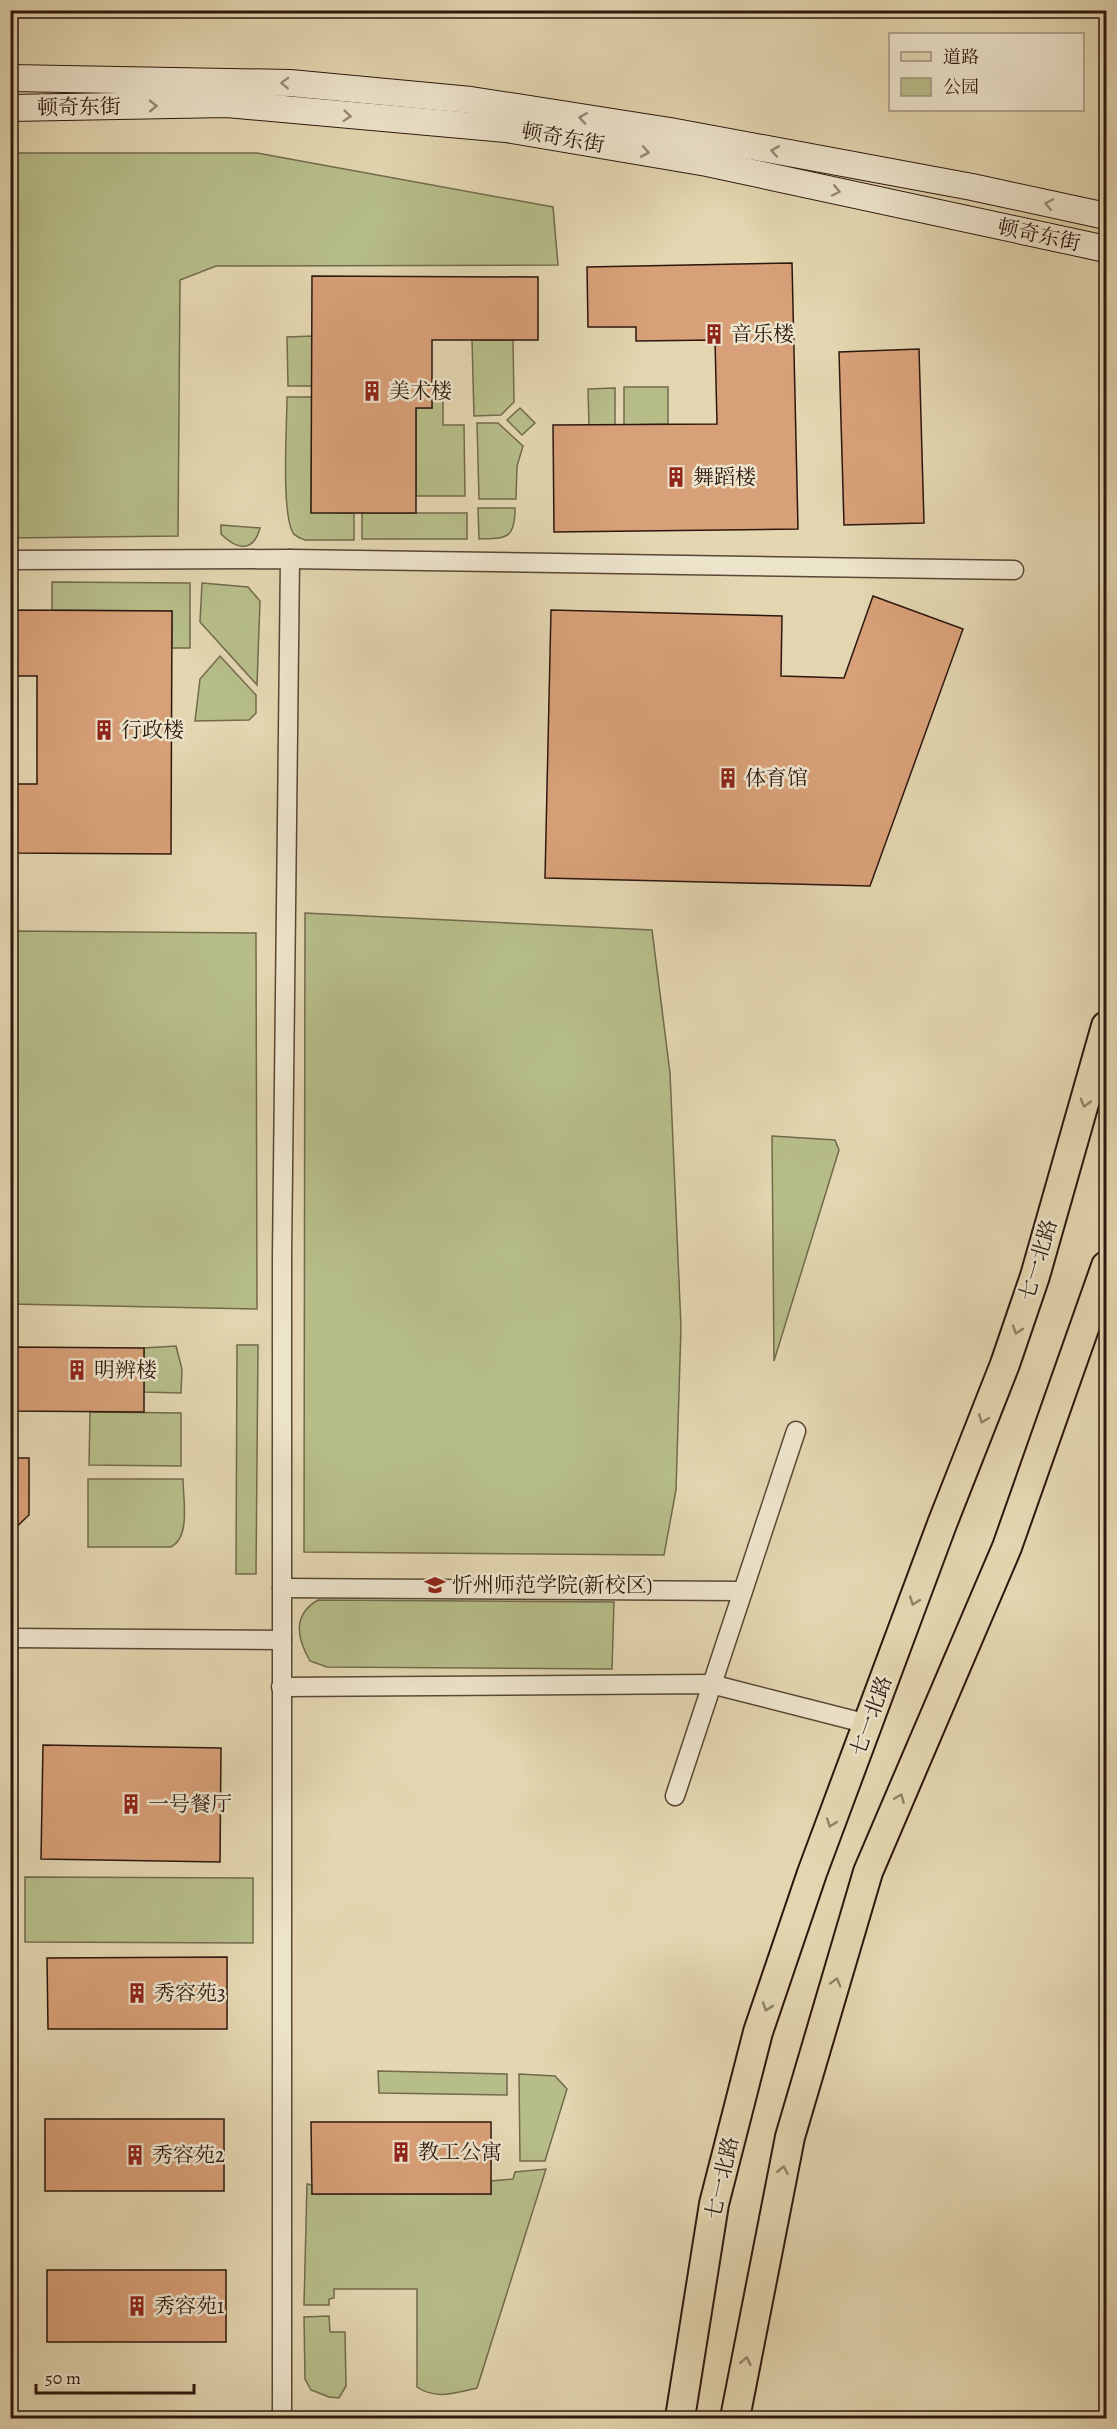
<svg xmlns="http://www.w3.org/2000/svg" width="1117" height="2429" font-family="Alegreya,'Noto Serif SC',serif">
<style>
.green{fill:#b6bd89;stroke:#726a4c;stroke-width:1.5}
.building{fill:#d8a078;stroke:#2d170e;stroke-width:1.5}
.lines{fill:none;stroke-linecap:round;stroke-linejoin:round}
.minor-casing{stroke:#5a4736;stroke-width:21}
.secondary-casing{stroke:#2d170e;stroke-width:28}
.primary-casing{stroke:#2d170e;stroke-width:32}
.minor{stroke:#ede4cc;stroke-width:18}
.secondary{stroke:#ede4cc;stroke-width:26}
.primary{stroke:#e3d6b0;stroke-width:28}
.oneway{stroke:#978876}
.oneway2{stroke:#918067}
.labels{text-anchor:middle;dominant-baseline:central;stroke-width:5;stroke-linejoin:round;paint-order:stroke}
.street-label{font-size:21px;fill:#2d170e;stroke:#ede4cc}
.poi-label{font-size:21px;fill:#2d170e;stroke:#ede4cc;text-anchor:start}
</style>
<rect width="100%" height="100%" fill="#e3d6b0"/>
<filter id="stains"><feTurbulence type="fractalNoise" baseFrequency=".00333" numOctaves="4"/><feColorMatrix values="0 0 0 0 .2 0 0 0 0 .09 0 0 0 0 .02 0 0 0 .5 -.17"/></filter>
<radialGradient id="worn" r=".72"><stop offset=".6" stop-color="#630" stop-opacity="0"/><stop offset="1" stop-color="#630" stop-opacity=".3"/></radialGradient>
<!-- green -->
<g class="green">
<path d="M10 153H257L553 207 558 265 216 266 180 280 178 536 11 538Z"/>
<path d="M312 336V386H288L287 337Z"/>
<path d="M472 340H513L514 402 501 415 474 416Z"/>
<path d="M624 387H668V424L624 425Z"/>
<path d="M615 388V425H589L588 389Z"/>
<path d="M287 397H312L311 512 354 513V540H305C300 538 296 537 293 533 281 512 287 425 287 397Z"/>
<path d="M432 400H443V425H464L465 496H416V408H432Z"/>
<path d="M520 408 535 423 522 435 507 420Z"/>
<path d="M477 423H498L523 446 517 466 516 499H479Z"/>
<path d="M478 508H515C515 540 506 538 479 539Z"/>
<rect x="362" y="513" width="105" height="26"/>
<path d="M221 525 260 528C253 554 236 549 221 534Z"/>
<path d="M52 582 190 583V648H172V611L52 610Z"/>
<path d="M202 583 248 587 260 601 257 685 200 622Z"/>
<path d="M220 656 256 695V713L249 720 195 721 200 679Z"/>
<path d="M305 913 652 930 670 1073 681 1327 676 1490 664 1555 304 1552Z"/>
<path d="M11 931 256 933 257 1309 11 1304Z"/>
<path d="M772 1136 835 1140 839 1150 774 1361Z"/>
<path d="M237 1345H258L256 1574H236Z"/>
<path d="M176 1346 182 1369 181 1393 144 1392V1348Z"/>
<path d="M90 1412 181 1413V1466L89 1465Z"/>
<path d="M88 1479H183C183 1499 191 1537 171 1547H88Z"/>
<path d="M318 1600 614 1602 612 1669 327 1667 310 1661C297 1638 292 1615 318 1600Z"/>
<path d="M25 1877 253 1878V1943L25 1942Z"/>
<path d="M378 2071 507 2074V2095L379 2093Z"/>
<path d="M519 2074 555 2076 567 2089 545 2161H520Z"/>
<path d="M546 2169 477 2388C456 2393 436 2400 417 2387V2289H334V2298L329 2299V2305H304L307 2184 312 2185V2194H491V2181L513 2179 515 2172Z"/>
<path d="M329 2316 330 2332H345L346 2386 339 2398 329 2397 311 2390 305 2379 304 2317Z"/>
</g>
<!-- building -->
<g class="building">
<path d="M792 263 798 529 554 532 553 425 717 424 715 340 636 341V327H588L587 267Z"/>
<path d="M312 276 538 277V340H432V408H416V513H311Z"/>
<path d="M919 349 924 523 844 525 839 352Z"/>
<path d="M873 596 963 629 870 886 545 878 551 610 782 616 781 676 844 678Z"/>
<path d="M10 610 172 611 171 854 10 853V784H37V676H10Z"/>
<path d="M10 1347 144 1348V1412L10 1411Z"/>
<path d="M10 1458H29V1515L10 1533Z"/>
<path d="M43 1745 221 1748 220 1862 41 1859Z"/>
<path d="M227 1957V2029H48L47 1958Z"/>
<rect x="45" y="2119" width="179" height="72"/>
<path d="M311 2122H491V2194H312Z"/>
<rect x="47" y="2270" width="179" height="72"/>
</g>
<g class="lines">
<!-- minor casing -->
<g class="minor-casing">
<g id="minor">
<path d="M290 559 1014 570"/>
<path d="M10 560 290 559 282 1257V2418"/>
<path d="M282 1588 743 1591"/>
<path d="M10 1638 282 1640"/>
<path d="M281 1687 711 1684 868 1724"/>
<path d="M675 1796 796 1431"/>
</g>
</g>
<!-- secondary casing -->
<g class="secondary-casing">
<g id="secondary">
<path d="M10 78 290 83 471 100 670 131 972 187 1106 216"/>
<path d="M10 108 227 104 506 129 707 163 1106 249"/>
</g>
</g>
<!-- primary casing -->
<g class="primary-casing">
<g id="primary">
<path d="M680 2418 714 2204 758 2032 812 1873 942 1524 1005 1364 1035 1276 1106 1026"/>
<path d="M735 2418 790 2137 868 1872 1007 1547 1106 1266"/>
</g>
</g>
<!-- minor -->
<use href="#minor" class="minor"/>
<!-- secondary -->
<use href="#secondary" class="secondary"/>
<!-- primary -->
<use href="#primary" class="primary"/>
</g>
<!-- one-way arrows -->
<defs><path id="oneway-chevron" d="M-2-3.5L2.5 0L-2 3.5" fill="none" stroke-width="1.6" stroke-linecap="round" stroke-linejoin="round" transform="scale(1.5)"/></defs>
<g class="oneway">
<use href="#oneway-chevron" transform="translate(285 83) rotate(-178)"/>
<use href="#oneway-chevron" transform="translate(153 106) rotate(-1)"/>
<use href="#oneway-chevron" transform="translate(347 116) rotate(5)"/>
<use href="#oneway-chevron" transform="translate(583 118) rotate(-171)"/>
<use href="#oneway-chevron" transform="translate(775 151) rotate(-170)"/>
<use href="#oneway-chevron" transform="translate(645 152) rotate(10)"/>
<use href="#oneway-chevron" transform="translate(836 191) rotate(12)"/>
<use href="#oneway-chevron" transform="translate(1049 204) rotate(-168)"/>
</g>
<g class="oneway2">
<use href="#oneway-chevron" transform="translate(1085 1103) rotate(106)"/>
<use href="#oneway-chevron" transform="translate(1017 1330) rotate(109)"/>
<use href="#oneway-chevron" transform="translate(983 1419) rotate(111)"/>
<use href="#oneway-chevron" transform="translate(914 1601) rotate(110)"/>
<use href="#oneway-chevron" transform="translate(900 1798) rotate(-67)"/>
<use href="#oneway-chevron" transform="translate(831 1823) rotate(110)"/>
<use href="#oneway-chevron" transform="translate(836 1982) rotate(-74)"/>
<use href="#oneway-chevron" transform="translate(767 2007) rotate(109)"/>
<use href="#oneway-chevron" transform="translate(783 2170) rotate(-79)"/>
<use href="#oneway-chevron" transform="translate(746 2361) rotate(-79)"/>
</g>
<!-- icons -->
<defs>
<g id="building-bare" transform="scale(1.62)"><path d="M-4-6H4V6H1V3H-1V6H-4ZM-2.5-4.3h1.7v1.8h-1.7ZM.8-4.3h1.7v1.8H.8ZM-2.5-1h1.7V.8h-1.7ZM.8-1h1.7V.8H.8Z" fill="#8f2418" stroke="#ede4cc" stroke-width="2.5" paint-order="stroke"/></g>
<g id="university-bare" transform="scale(1.62)"><path d="M0-5L7-2L0 1L-7-2ZM-4 1L0 2.5L4 1V4Q0 6-4 4Z" fill="#8f2418" stroke="#ede4cc" stroke-width="2.5" paint-order="stroke"/></g>
</defs>
<g fill-rule="evenodd">
<use href="#building-bare" x="714" y="334"/>
<use href="#building-bare" x="372" y="391"/>
<use href="#building-bare" x="676" y="477"/>
<use href="#building-bare" x="104" y="730"/>
<use href="#building-bare" x="728" y="778"/>
<use href="#building-bare" x="77" y="1370"/>
<use href="#university-bare" x="435" y="1585"/>
<use href="#building-bare" x="131" y="1804"/>
<use href="#building-bare" x="137" y="1993"/>
<use href="#building-bare" x="401" y="2152"/>
<use href="#building-bare" x="135" y="2155"/>
<use href="#building-bare" x="137" y="2306"/>
</g>
<g class="labels">
<!-- street labels -->
<g class="street-label">
<text transform="translate(79 107) rotate(-1)">顿奇东街</text>
<text transform="translate(563 138) rotate(10)">顿奇东街</text>
<text transform="translate(1039 235) rotate(12)">顿奇东街</text>
<text transform="translate(1038 1260) rotate(-73)">七一北路</text>
<text transform="translate(871 1716) rotate(-70)">七一北路</text>
<text transform="translate(722 2178) rotate(-77)">七一北路</text>
</g>
<!-- poi labels -->
<g class="poi-label">
<text x="731" y="334">音乐楼</text>
<text x="389" y="391">美术楼</text>
<text x="693" y="477">舞蹈楼</text>
<text x="121" y="730">行政楼</text>
<text x="745" y="778">体育馆</text>
<text x="94" y="1370">明辨楼</text>
<text x="452" y="1585">忻州师范学院(新校区)</text>
<text x="148" y="1804">一号餐厅</text>
<text x="154" y="1993">秀容苑3</text>
<text x="418" y="2152">教工公寓</text>
<text x="152" y="2155">秀容苑2</text>
<text x="154" y="2306">秀容苑1</text>
</g>
</g>
<!-- margin -->
<rect width="1117" height="2429" fill="none" stroke="#e3d6b0" stroke-width="36"/>
<rect x="12" y="12" width="1093" height="2405" fill="none" stroke="#2d170e" stroke-width="3"/>
<rect x="18" y="18" width="1081" height="2393" fill="none" stroke="#2d170e" stroke-width="1.5"/>
<!-- legend -->
<rect x="889" y="33" width="195" height="78" fill="#ede4cc" stroke="#a09280" stroke-width="1.5"/>
<rect x="901" y="52" width="30" height="9" fill="#e3d6b0" stroke="#a09280" stroke-width="1.5"/>
<text x="943" y="63" font-size="18" fill="#2d170e">道路</text>
<rect x="901" y="78" width="30" height="18" fill="#b6bd89" stroke="#a09280" stroke-width="1.5"/>
<text x="943" y="93" font-size="18" fill="#2d170e">公园</text>
<!-- scale -->
<path d="M36 2384v9h158v-9" fill="none" stroke="#2d170e" stroke-width="3"/>
<text x="45" y="2384" font-size="18" fill="#2d170e" stroke="#ede4cc" stroke-width="4.5" paint-order="stroke">50 m</text>
<rect width="100%" height="100%" filter="url(#stains)"/>
<rect width="100%" height="100%" fill="url(#worn)"/>
</svg>
